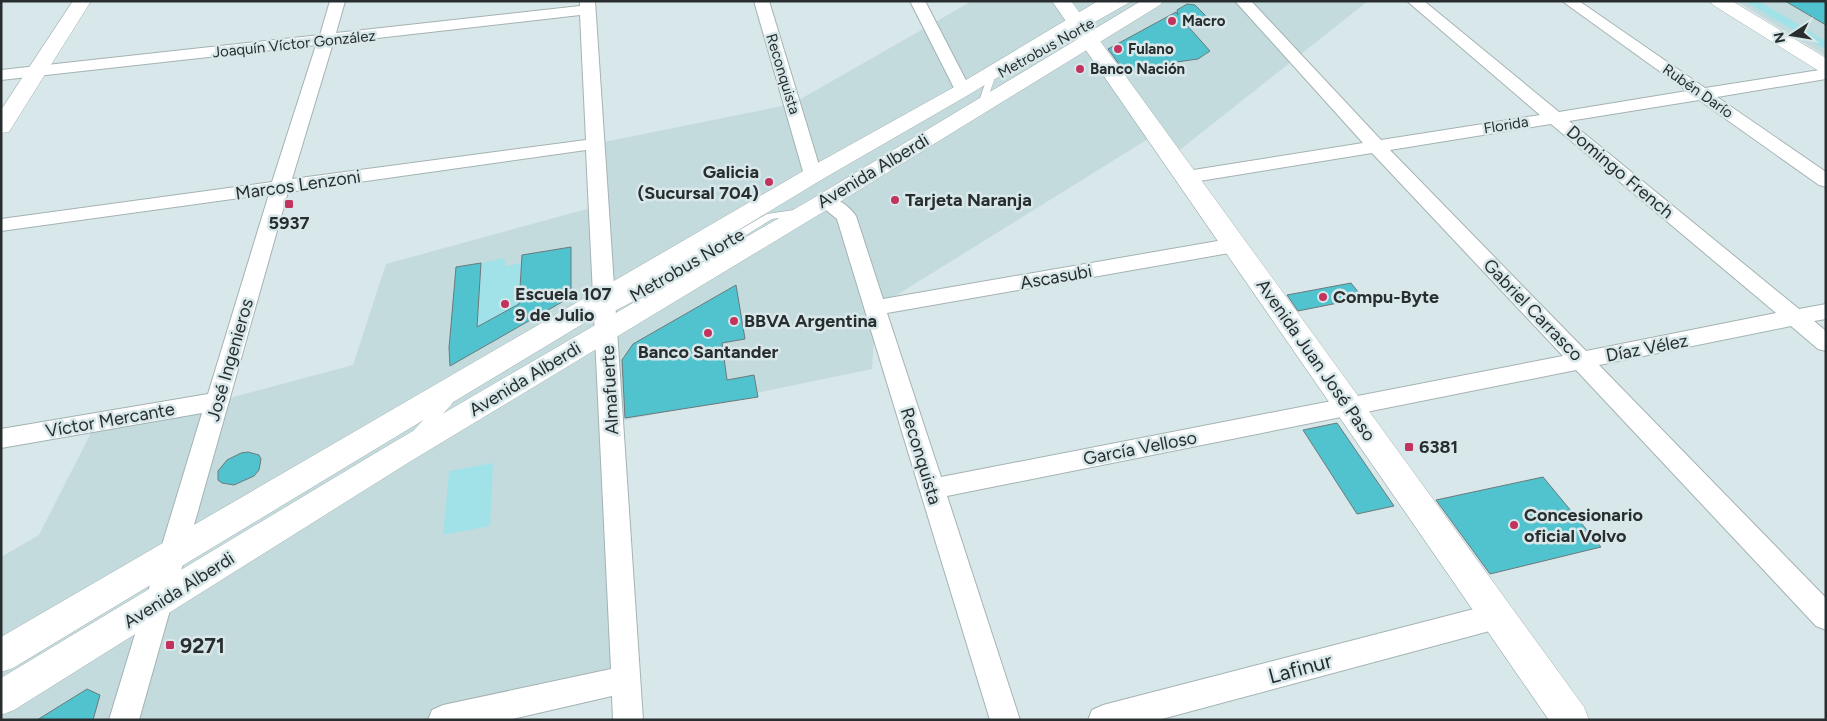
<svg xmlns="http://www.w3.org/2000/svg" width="1827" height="721" font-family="Figtree,sans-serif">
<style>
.built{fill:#c4dbde}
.green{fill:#a1e1e8}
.building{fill:#50c3cf;stroke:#6c797b}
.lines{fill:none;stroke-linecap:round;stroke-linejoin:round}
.service-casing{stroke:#a4b2b3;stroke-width:1}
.minor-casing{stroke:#a4b2b3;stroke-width:2}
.tertiary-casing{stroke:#a4b2b3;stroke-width:1}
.secondary-casing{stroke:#a4b2b3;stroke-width:1}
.primary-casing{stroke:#a4b2b3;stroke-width:1}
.service{fill:#fff;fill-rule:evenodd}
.minor{fill:#fff;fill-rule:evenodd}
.tertiary{fill:#fff;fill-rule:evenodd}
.secondary{fill:#fff;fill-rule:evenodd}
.primary{fill:#fff;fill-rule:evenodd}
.poi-dot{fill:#c2335e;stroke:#d8e7e9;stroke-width:2}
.labels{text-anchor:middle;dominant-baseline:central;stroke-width:5;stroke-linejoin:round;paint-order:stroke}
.far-poi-label{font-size:15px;font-weight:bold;fill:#282e2f;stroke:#d8e7e9;text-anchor:start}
.far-street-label{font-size:15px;fill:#282e2f;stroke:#d8e7e9}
.street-label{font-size:18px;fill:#282e2f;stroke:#d8e7e9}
.poi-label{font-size:18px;font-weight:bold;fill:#282e2f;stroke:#d8e7e9;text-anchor:start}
.near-poi-label{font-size:21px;font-weight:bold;fill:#282e2f;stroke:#d8e7e9;text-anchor:start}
.near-street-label{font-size:21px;fill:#282e2f;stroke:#d8e7e9}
</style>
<rect width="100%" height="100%" fill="#d8e7e9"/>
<!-- built -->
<g class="built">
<path d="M972 1H1368L1172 156 1156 134 876 308 872 369 612 423 626 679 443 720H1V557L39 535 96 423 219 401 353 365 386 264 598 206 594 144 792 104Z"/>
<path d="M1736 1H1826V56Z"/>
</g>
<!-- green -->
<g class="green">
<path d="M1744 1H1759L1826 41V50Z"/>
<path d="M504 258 506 266 521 263 520 283 527 299 477 328 481 263Z"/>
<path d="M493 463 490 526 443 535 449 471Z"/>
</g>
<!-- building -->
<g class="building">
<path d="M1785 1H1826V25Z"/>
<path d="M1187 4 1195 5 1209 19 1185 23 1210 51 1198 59 1162 64 1165 67 1125 72 1108 49 1176 12 1178 15 1177 10Z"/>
<path d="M571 247V289L562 302 450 366 449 348 456 267 481 263 477 327 519 304 522 255Z"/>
<path d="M1351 283 1363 298 1298 311 1287 295Z"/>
<path d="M736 285 745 339 722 343 727 380 754 375 758 397 625 418 622 360 633 344Z"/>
<path d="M1337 423 1394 506 1357 514 1303 430Z"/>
<path d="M248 452 259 455 261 459 259 470 254 476 234 485 222 483 218 480V471L227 460 241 453Z"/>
<path d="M1543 477 1601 547 1490 574 1436 500Z"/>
<path d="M87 689 100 695 93 720H37Z"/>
</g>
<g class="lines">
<!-- service casing -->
<g class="service-casing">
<g id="service">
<path d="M1122 1H1132L1077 32 1070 30Z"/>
<path d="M987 78H990L994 80 986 104 982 107 978 104Z"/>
<path d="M801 209 806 212 804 214 772 219 664 285 607 315H599L598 312 599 309 656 279 767 214Z"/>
<path d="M447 398 451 399 453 402 451 405 422 436H414L412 433 414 430 443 399Z"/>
</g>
</g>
<!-- minor casing -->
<g class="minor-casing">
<g id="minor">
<path d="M330 1H345L336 33 580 6V1H595L643 720H613L612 696 508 720H428L432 710 443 705 611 669 586 150 288 192 139 720H109L202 413 1 448V429L208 394 269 194 1 231V219L272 182 316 45 1 80V70L320 35ZM580 15 586 140 292 179 333 43Z"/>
<path d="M754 1H769L822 175 820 179 813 181 806 179 804 175Z"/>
<path d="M910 1H925L971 90 969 94H957L955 90Z"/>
<path d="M1235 1H1251L1381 140 1540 115 1407 1H1424L1559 112 1687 91 1562 1H1579L1705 88 1826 69V79L1717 97 1826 172V187L1819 185 1699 100 1569 121 1799 309 1826 304V319L1814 321 1826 331V351L1818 349 1791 326 1599 365 1826 598V630L1816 626 1576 370 947 496 1020 720H990L837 219 815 201 818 197C831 193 849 205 856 216L883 299 1235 238 1242 240 1245 245 1242 250 1235 252 887 313 941 477 1563 356 1372 153 1187 183 1180 181 1178 177 1180 173 1187 171 1363 143ZM1551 124 1776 313 1586 351 1390 150Z"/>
<path d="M1497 603 1507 607 1511 616 1507 625 1497 629 1158 720H1088L1092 710 1103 705Z"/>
</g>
</g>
<!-- tertiary casing -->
<g class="tertiary-casing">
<g id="tertiary">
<path d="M73 1H91L12 127 9 132 1 133V110Z"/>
<path d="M1052 1H1071L1584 707 1589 720H1549Z"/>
</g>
</g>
<!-- secondary casing -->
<g class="secondary-casing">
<path id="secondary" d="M1710 1H1732L1826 58V73L1819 71 1713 5Z"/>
</g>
<!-- primary casing -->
<g class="primary-casing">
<g id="primary">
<path d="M1098 1H1120L1117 5 970 94 821 180 13 668 1 672V637L805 170 956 86Z"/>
<path d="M1141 1H1163L1160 5 833 206 411 461 14 710 1 715V678L389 445 817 196Z"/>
</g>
</g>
<!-- service -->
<use href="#service" class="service"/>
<!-- minor -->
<use href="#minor" class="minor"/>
<!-- tertiary -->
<use href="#tertiary" class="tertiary"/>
<!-- secondary -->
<use href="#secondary" class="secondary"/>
<!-- primary -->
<use href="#primary" class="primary"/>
</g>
<!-- markers -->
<g class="poi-dot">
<circle cx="1172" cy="21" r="5"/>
<circle cx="1118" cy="49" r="5"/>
<circle cx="1080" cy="69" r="5"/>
<circle cx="769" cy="182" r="5"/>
<circle cx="895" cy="200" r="5"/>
<rect x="284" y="199" width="10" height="10" rx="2.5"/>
<circle cx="1323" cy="297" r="5"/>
<circle cx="505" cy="304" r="5"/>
<circle cx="734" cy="321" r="5"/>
<circle cx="708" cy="333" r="5"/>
<rect x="1404" y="442" width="10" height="10" rx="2.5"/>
<circle cx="1514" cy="525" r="5"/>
<rect x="165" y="640" width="10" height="10" rx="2.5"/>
</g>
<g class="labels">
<!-- far-poi labels -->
<g class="far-poi-label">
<text x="1182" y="21">Macro</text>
<text x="1128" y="49">Fulano</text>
<text x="1090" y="69">Banco Nación</text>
</g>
<!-- far-street labels -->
<g class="far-street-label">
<text transform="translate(294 44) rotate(-6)">Joaquín Víctor González</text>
<text transform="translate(1046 48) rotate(-29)">Metrobus Norte</text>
<text transform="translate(783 74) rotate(73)">Reconquista</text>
<text transform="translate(1698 91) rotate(35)">Rubén Darío</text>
<text transform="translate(1506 125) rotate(-9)">Florida</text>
</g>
<!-- street labels -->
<g class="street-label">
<text transform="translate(873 171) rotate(-31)">Avenida Alberdi</text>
<text transform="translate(1620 172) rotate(40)">Domingo French</text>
<text transform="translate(298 185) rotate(-8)">Marcos Lenzoni</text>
<text transform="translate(687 265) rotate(-30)">Metrobus Norte</text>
<text transform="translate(1056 277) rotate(-10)">Ascasubi</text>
<text transform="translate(1533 310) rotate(46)">Gabriel Carrasco</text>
<text transform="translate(1647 348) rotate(-11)">Díaz Vélez</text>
<text transform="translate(230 360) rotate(-74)">José Ingenieros</text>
<text transform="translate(1316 360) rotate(55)">Avenida Juan José Paso</text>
<text transform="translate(525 379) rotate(-31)">Avenida Alberdi</text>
<text transform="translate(610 390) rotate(-93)">Almafuerte</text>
<text transform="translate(110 420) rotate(-10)">Víctor Mercante</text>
<text transform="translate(1140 448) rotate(-11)">García Velloso</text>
<text transform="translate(921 456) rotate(73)">Reconquista</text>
<text transform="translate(179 590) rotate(-32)">Avenida Alberdi</text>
</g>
<!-- poi labels -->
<g class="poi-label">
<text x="759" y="172" text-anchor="end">Galicia<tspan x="759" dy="21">(Sucursal 704)</tspan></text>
<text x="905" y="200">Tarjeta Naranja</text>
<text x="289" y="223" text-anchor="middle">5937</text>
<text x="515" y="294">Escuela 107<tspan x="515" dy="21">9 de Julio</tspan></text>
<text x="1333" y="297">Compu-Byte</text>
<text x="744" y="321">BBVA Argentina</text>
<text x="708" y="352" text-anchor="middle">Banco Santander</text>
<text x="1419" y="447">6381</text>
<text x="1524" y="515">Concesionario<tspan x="1524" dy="21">oficial Volvo</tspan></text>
</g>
<!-- near-poi labels -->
<g class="near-poi-label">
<text x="180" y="645">9271</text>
</g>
<!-- near-street labels -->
<g class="near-street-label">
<text transform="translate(1300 668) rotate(-15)">Lafinur</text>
</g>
</g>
<!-- border -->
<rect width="1827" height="721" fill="none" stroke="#282e2f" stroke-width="5"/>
<!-- north arrow -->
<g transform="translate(1792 35) rotate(258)" stroke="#d8e7e9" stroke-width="4" paint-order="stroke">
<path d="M0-4L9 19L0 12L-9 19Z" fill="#282e2f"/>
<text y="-8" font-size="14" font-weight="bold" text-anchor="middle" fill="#282e2f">N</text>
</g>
</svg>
